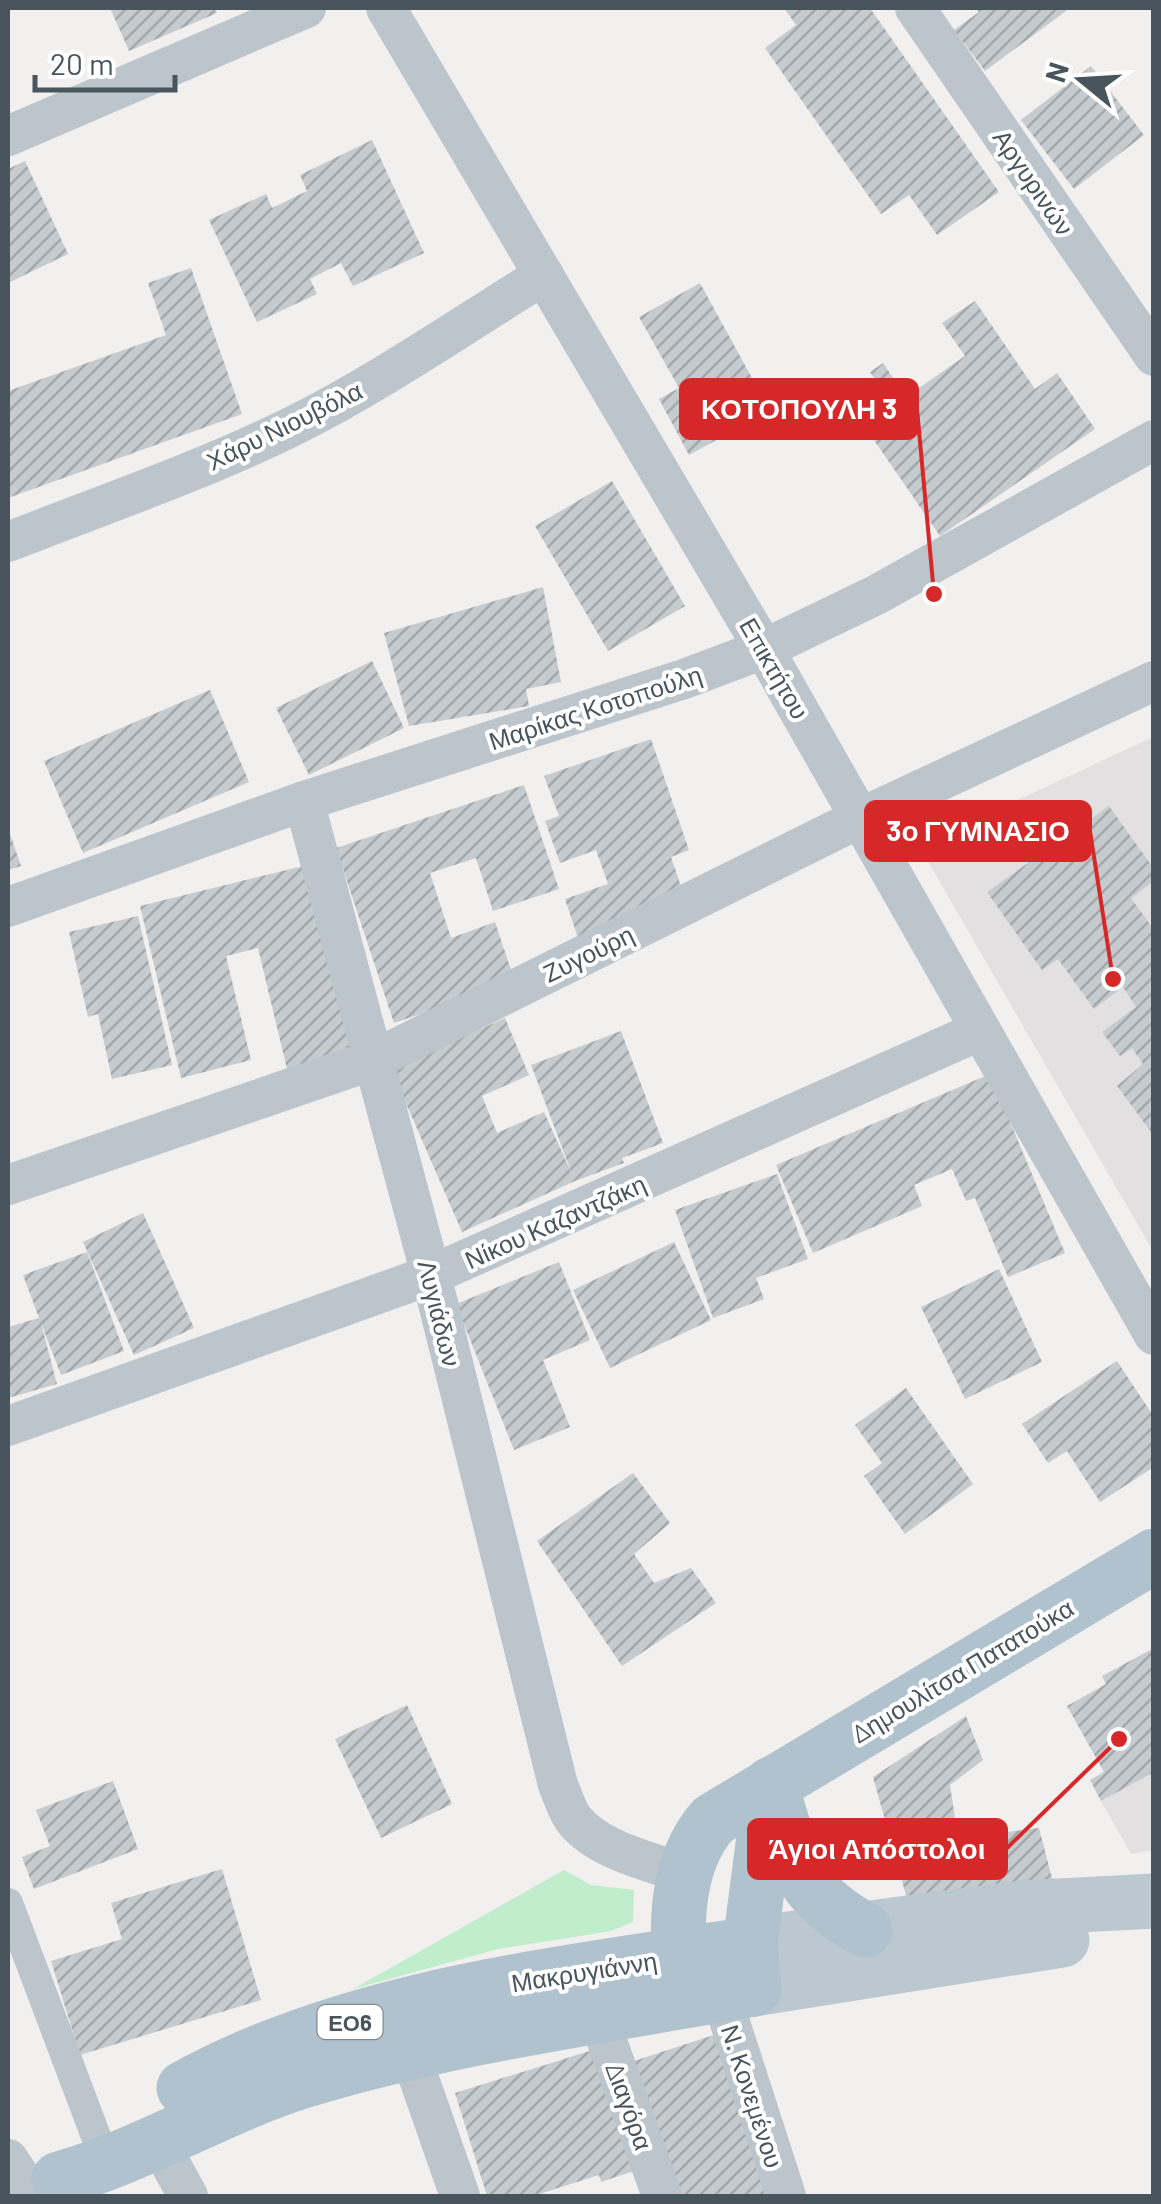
<svg xmlns="http://www.w3.org/2000/svg" width="1161" height="2204" font-family="Barlow,sans-serif">
<style>
.education{fill:#e3e0e1}
.grass{fill:#c0edcc}
.building{fill:url(#building-hatch)}
.lines{fill:none;stroke-linecap:round;stroke-linejoin:round}
.pedestrian{stroke:#bbc5cb;stroke-width:30}
.minor{stroke:#bbc5cb;stroke-width:40}
.secondary{stroke:#bcc8d0;stroke-width:55}
.primary{stroke:#b0c2cd;stroke-width:55}
.labels{text-anchor:middle;dominant-baseline:central;stroke-width:8;stroke-linejoin:round;paint-order:stroke}
.shield{fill:#fff;stroke:#7f888d;stroke-width:2.5}
.shield-label{font-size:22px;font-weight:bold;fill:#48555c}
.street-label{font-size:25px;fill:#48555c;stroke:#fff}
.leader{fill:none;stroke:#d62828;stroke-width:4}
.callout-dot{fill:#d62828;stroke:#fff;stroke-width:4}
.callout{fill:#d62828;stroke:#d62828;stroke-width:4}
.callout-label{font-size:28px;text-anchor:middle;font-weight:bold;fill:#fff}
</style>
<defs>
<pattern id="building-hatch" width="6" height="6" patternUnits="userSpaceOnUse" patternTransform="scale(2.5)"><rect width="6" height="6" fill="#c6cbcf"/><path d="M-1 1l2-2M0 6l6-6M5 7l2-2" fill="none" stroke="#a3a8ab"/></pattern>
</defs>
<rect width="100%" height="100%" fill="#f2efef"/>
<!-- education -->
<g class="education">
<path d="M1153 737V1251L919 846Z"/>
<path d="M1153 1772V1850L1131 1854 1101 1801Z"/>
</g>
<!-- grass -->
<path class="grass" d="M564 1870 591 1885 634 1890 633 1922 611 1931 498 1949 353 1989Z"/>
<!-- building -->
<g class="building">
<path d="M110 8H214L217 13 129 51Z"/>
<path d="M784 8H870L999 192 937 235 909 195 881 214 765 48 796 25Z"/>
<path d="M975 8H1070L985 71 954 30 979 12Z"/>
<path d="M1091 66 1144 135 1074 189 1021 120Z"/>
<path d="M372 140 424 253 353 286 341 263 310 279 317 294 257 322 209 220 266 194 272 208 307 191 300 175Z"/>
<path d="M25 161 68 254 8 283V169Z"/>
<path d="M191 268 242 414 8 498V391L166 335 148 283Z"/>
<path d="M700 283 770 411 689 455 659 399 679 388 639 317Z"/>
<path d="M975 301 1035 389 1057 373 1095 429 940 536 856 414 885 394 870 372 883 363 906 397 965 356 942 323Z"/>
<path d="M612 481 685 606 608 651 535 526Z"/>
<path d="M543 587 561 682 526 689 529 706 409 726 384 633Z"/>
<path d="M372 661 404 728 309 775 276 708Z"/>
<path d="M210 690 249 782 83 853 44 761Z"/>
<path d="M651 739 689 850 671 857 686 901 578 938 565 899 608 884 596 850 560 863 545 821 559 816 544 776Z"/>
<path d="M524 785 559 889 493 911 476 858 430 873 451 938 495 922 515 982 394 1023 336 848Z"/>
<path d="M1109 806 1154 869V881L1131 898 1154 930V1136L1117 1086 1143 1064 1132 1048 1120 1056 1102 1032 1136 1007 1123 987 1094 1009 1058 959 1042 970 987 892Z"/>
<path d="M8 828 21 866 8 870Z"/>
<path d="M307 865 352 1053 287 1069 258 948 226 956 251 1060 181 1078 140 906Z"/>
<path d="M138 916 172 1065 112 1079 98 1014 88 1017 69 932Z"/>
<path d="M505 1018 529 1075 482 1096 497 1133 544 1112 572 1174 531 1065 621 1031 663 1143 622 1158 624 1163 575 1181 462 1232 391 1069Z"/>
<path d="M990 1074 1065 1253 1008 1277 975 1198 966 1201 952 1169 914 1185 922 1206 813 1253 776 1165Z"/>
<path d="M777 1174 808 1259 756 1278 764 1299 713 1318 675 1210Z"/>
<path d="M143 1213 194 1328 134 1355 83 1242Z"/>
<path d="M674 1242 711 1320 610 1368 573 1290Z"/>
<path d="M87 1252 124 1351 61 1375 41 1323 57 1384 8 1398V1327L39 1318 23 1275Z"/>
<path d="M559 1262 590 1340 543 1360 570 1427 514 1450 456 1304Z"/>
<path d="M999 1269 1042 1362 965 1399 921 1307Z"/>
<path d="M1117 1361 1154 1417V1467L1100 1502 1067 1451 1048 1463 1022 1424Z"/>
<path d="M906 1388 973 1484 905 1534 864 1476 882 1463 855 1425Z"/>
<path d="M633 1473 670 1523 634 1554 654 1583 691 1568 716 1603 622 1666 537 1541Z"/>
<path d="M1154 1648V1772L1101 1801 1090 1780 1104 1772 1067 1706 1106 1684 1102 1676Z"/>
<path d="M407 1705 452 1804 381 1838 335 1739Z"/>
<path d="M966 1716 983 1760 950 1785 958 1838 1039 1828 1053 1882 909 1906 873 1777Z"/>
<path d="M113 1781 138 1849 34 1889 22 1857 50 1846 36 1810Z"/>
<path d="M222 1869 261 2000 80 2055 51 1961 122 1939 111 1903Z"/>
<path d="M723 2032 776 2196H671L628 2063Z"/>
<path d="M599 2048 637 2170 601 2182 599 2175 533 2196H487L455 2093Z"/>
</g>
<g class="lines">
<!-- pedestrian -->
<path class="pedestrian" d="M8 1903 97 2139"/>
<!-- minor -->
<g class="minor">
<path d="M386 8 764 649 1154 1335"/>
<path d="M915 8 1154 356"/>
<path d="M8 136 306 8"/>
<path d="M8 542C102 505 199 472 289 428 378 384 460 327 544 275"/>
<path d="M304 801 431 1275 558 1785C563 1796 567 1812 575 1821 600 1851 649 1861 685 1874"/>
<path d="M8 907 304 801 684 679 764 649 876 595 1154 440"/>
<path d="M8 1185 373 1060 860 818 1154 681"/>
<path d="M8 1426 431 1275 979 1031"/>
<path d="M721 1995 786 2196"/>
<path d="M598 2016 662 2196"/>
<path d="M410 2053 460 2196"/>
<path d="M158 2141 188 2196"/>
<path d="M8 2159 33 2196"/>
</g>
<!-- secondary -->
<g class="secondary">
<path d="M750 1944 1021 1908 1154 1901"/>
<path d="M754 1989 1062 1940"/>
</g>
<!-- primary -->
<g class="primary">
<path d="M774 1796C795 1864 799 1894 865 1930"/>
<path d="M681 1990C676 1933 673 1865 713 1820L1154 1556"/>
<path d="M184 2088C355 1994 561 1975 750 1944"/>
<path d="M59 2179C145 2155 221 2106 306 2080 453 2036 604 2016 754 1989L750 1944 771 1784"/>
</g>
</g>
<g class="labels">
<!-- shield labels -->
<rect class="shield" x="317.5" y="2005" width="65" height="34" rx="8"/>
<g class="shield-label">
<text x="350" y="2022">ΕΟ6</text>
</g>
<!-- street labels -->
<g class="street-label">
<text transform="translate(1034 182) rotate(56)">Αργυρινών</text>
<text transform="translate(284 425) rotate(-26)">Χάρυ Νιουβόλα</text>
<text transform="translate(775 668) rotate(60)">Επικτήτου</text>
<text transform="translate(595 707) rotate(-18)">Μαρίκας Κοτοπούλη</text>
<text transform="translate(588 953) rotate(-26)">Ζυγούρη</text>
<text transform="translate(555 1221) rotate(-24)">Νίκου Καζαντζάκη</text>
<text transform="translate(440 1313) rotate(76)">Λυγιάδων</text>
<text transform="translate(962 1670) rotate(-31)">Δημουλίτσα Πατατούκα</text>
<text transform="translate(584 1971) rotate(-9)">Μακρυγιάννη</text>
<text transform="translate(753 2096) rotate(72)">Ν. Κονεμένου</text>
<text transform="translate(630 2106) rotate(70)">Διαγόρα</text>
</g>
</g>
<!-- callouts -->
<path class="leader" d="M934 594L917 409M1113 979L1090 831M1119 1739L1006 1849"/>
<g class="callout-dot">
<circle cx="934" cy="594" r="10"/>
<circle cx="1113" cy="979" r="10"/>
<circle cx="1119" cy="1739" r="10"/>
</g>
<g class="callout">
<rect x="681" y="380" width="236" height="58" rx="10"/>
<rect x="866" y="802" width="224" height="58" rx="10"/>
<rect x="749" y="1820" width="257" height="58" rx="10"/>
</g>
<g class="callout-label">
<text x="799" y="419">ΚΟΤΟΠΟΥΛΗ 3</text>
<text x="978" y="841">3ο ΓΥΜΝΑΣΙΟ</text>
<text x="877" y="1859">Άγιοι Απόστολοι</text>
</g>
<!-- border -->
<rect width="1161" height="2204" fill="none" stroke="#48555c" stroke-width="20"/>
<!-- north arrow -->
<g transform="translate(1081 80) rotate(288)" stroke="#ffffff" stroke-width="8" paint-order="stroke">
<path d="M0-8L18 38L0 25L-18 38Z" fill="#48555c"/>
<text y="-15" font-size="28" font-weight="bold" text-anchor="middle" fill="#48555c">N</text>
</g>
<!-- scale -->
<path d="M35 75v15h140v-15" fill="none" stroke="#48555c" stroke-width="5"/>
<text x="50" y="75" font-size="30" fill="#48555c" stroke="#ffffff" stroke-width="8" paint-order="stroke">20 m</text>
</svg>
